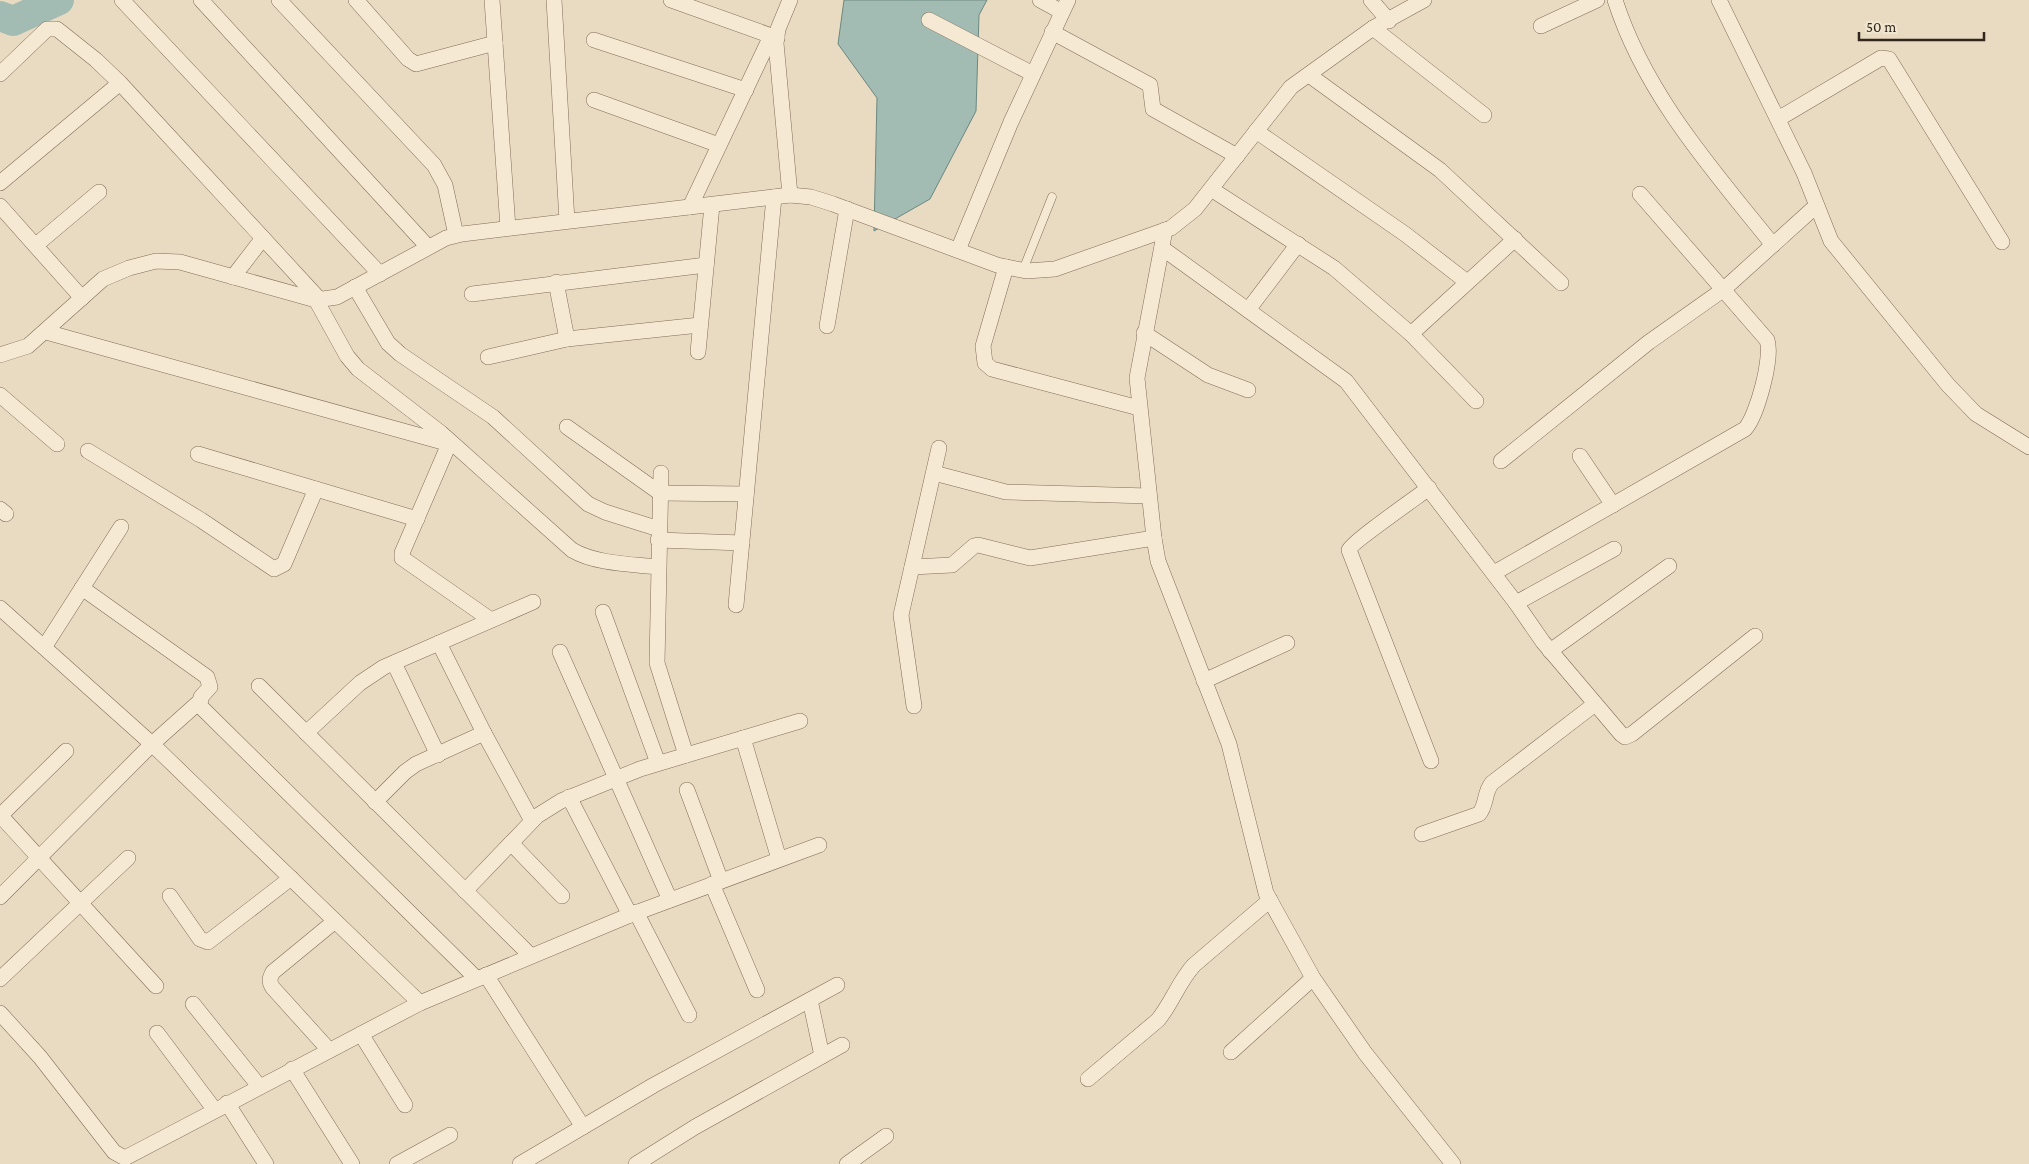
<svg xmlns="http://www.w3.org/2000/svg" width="2029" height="1164" font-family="'Crimson Pro',serif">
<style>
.water{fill:#a3bcb3;stroke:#6b8880}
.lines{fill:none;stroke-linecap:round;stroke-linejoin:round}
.river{stroke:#a3bcb3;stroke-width:30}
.lane-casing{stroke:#816d5a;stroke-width:9}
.street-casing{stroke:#816d5a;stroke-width:16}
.lane{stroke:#f5e9d3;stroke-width:8}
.street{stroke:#f5e9d3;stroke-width:15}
</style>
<rect width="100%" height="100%" fill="#e9dbc1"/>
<!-- water -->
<path class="water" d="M844 0H987L979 15 976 111 930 199 874 231 877 98 838 44Z"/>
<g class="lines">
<!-- river -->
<path class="river" d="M0 16 13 21 59 0"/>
<!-- lane casing -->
<g class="lane-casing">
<path id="lane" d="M1023 270 1052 197"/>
</g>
<!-- street casing -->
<g class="street-casing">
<g id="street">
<path d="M122 0 380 274"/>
<path d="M201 0 428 247"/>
<path d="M279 0 434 165 445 185 456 235"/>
<path d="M356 0 408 59 416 64 495 43"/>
<path d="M492 0 508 228"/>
<path d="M554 0 567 221"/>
<path d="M671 0 777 38"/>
<path d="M1040 0 1062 12"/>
<path d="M1371 0 1389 21"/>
<path d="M1615 0C1645 94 1712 169 1773 245"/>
<path d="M1719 0 1804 173 1831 241 1948 385 1976 414 2029 447"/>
<path d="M929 20 1033 74"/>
<path d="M1541 26 1597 0"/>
<path d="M1373 28 1484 115"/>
<path d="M1052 32 1150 85 1153 109 1237 156"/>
<path d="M594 40 746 90"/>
<path d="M0 74 47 29H57L96 60 120 83 320 300"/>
<path d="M1309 75 1440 170 1561 283"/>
<path d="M594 100 719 145"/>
<path d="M1778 119 1881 58 1889 59 2002 242"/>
<path d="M1256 131 1405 234 1467 282"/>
<path d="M0 183 120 83"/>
<path d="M1211 189 1334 268 1411 334 1476 401"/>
<path d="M790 195 776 43 778 29 790 0"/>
<path d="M0 206 82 298"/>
<path d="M690 207 771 36"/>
<path d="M1165 230 1137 378 1154 538 1158 561 1229 744 1266 893 1313 978 1365 1053 1453 1164"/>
<path d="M36 245 99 192"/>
<path d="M1162 248 1346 381 1516 603 1543 642 1621 734 1625 737 1632 734 1755 636"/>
<path d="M958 250 1011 122 1068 0"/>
<path d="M1006 267 983 346 985 363 992 369 1139 408"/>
<path d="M233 277 263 238"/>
<path d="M556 282 567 339"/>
<path d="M355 287 388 343 400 354 493 417 588 504 605 512 659 529"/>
<path d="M472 294 706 265"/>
<path d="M316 300 347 356 358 369 441 433 572 550C596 564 630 564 658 567"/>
<path d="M1248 310 1298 244"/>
<path d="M827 326 847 209"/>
<path d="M46 332 450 444"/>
<path d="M1144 333 1208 375 1248 390"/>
<path d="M1411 334 1515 239"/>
<path d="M698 352 712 205"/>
<path d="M0 355 28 346 103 279 129 268 156 261 180 262 316 300 337 297 446 238 462 234 790 195 811 197 833 204 997 265 1026 271 1055 269 1171 228 1195 209 1291 87 1373 28 1424 0"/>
<path d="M488 357 567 339 700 325"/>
<path d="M0 395 57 444"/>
<path d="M567 427 660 493 746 494"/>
<path d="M449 444 402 553V558L491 620"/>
<path d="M88 451 201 520 274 569 284 564 316 489"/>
<path d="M198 454 417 519"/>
<path d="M1580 456 1613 505"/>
<path d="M1501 461 1649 342 1724 289 1816 206"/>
<path d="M661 473 657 663 686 755"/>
<path d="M934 473 1006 492 1149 496"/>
<path d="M1429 488C1417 497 1351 543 1349 550L1431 761"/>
<path d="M0 509 6 514"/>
<path d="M658 540 742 543"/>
<path d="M912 567 952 565 974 546 978 545 1030 558 1154 538"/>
<path d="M1494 573 1745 429C1757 416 1773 357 1767 340L1640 194"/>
<path d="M82 588 207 677 210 687 201 697 200 706 477 979"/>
<path d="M1516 603 1614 549"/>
<path d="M736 605 774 197"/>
<path d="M0 608 152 744 420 1003"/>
<path d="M603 612 658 763"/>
<path d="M439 643 484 733 532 821"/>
<path d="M45 646 121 527"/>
<path d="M1550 651 1669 566"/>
<path d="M560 652 670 900"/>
<path d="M394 663 438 755"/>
<path d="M1204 681 1287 643"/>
<path d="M259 686 531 956"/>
<path d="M914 706 901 615 939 448"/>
<path d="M306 733 360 683 384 667 533 602"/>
<path d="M743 738 779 859"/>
<path d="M687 790 721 881"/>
<path d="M569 797 630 915"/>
<path d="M375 802 405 772 416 764 484 733"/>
<path d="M0 815 156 986"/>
<path d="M0 816 66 751"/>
<path d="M1422 834 1479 814C1487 805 1484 792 1492 783L1595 704"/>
<path d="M511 843 562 896"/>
<path d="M712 884 757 990"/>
<path d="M465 891 537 816 561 801 640 769 800 721"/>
<path d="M170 896 200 939 208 942 291 878"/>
<path d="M0 897 152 744 199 702"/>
<path d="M636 912 689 1015"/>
<path d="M486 975 583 1127"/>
<path d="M0 979 128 858"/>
<path d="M810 1000 822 1056"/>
<path d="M193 1004 259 1086"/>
<path d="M0 1013 40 1057 114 1152 125 1158 420 1003 630 915 819 845"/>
<path d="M157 1033 214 1109"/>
<path d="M361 1034 405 1105"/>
<path d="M329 1050 273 988C269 982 269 979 273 972L335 921"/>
<path d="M1231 1052 1313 978"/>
<path d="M292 1069 352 1164"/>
<path d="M1088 1079 1158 1020C1172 1003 1179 981 1194 965L1270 900"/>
<path d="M227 1103 266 1164"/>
<path d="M397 1164 450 1135"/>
<path d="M520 1164 654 1085 837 985"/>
<path d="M636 1164 695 1127 842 1045"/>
<path d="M847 1164 886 1136"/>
</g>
</g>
<!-- lane -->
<use href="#lane" class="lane"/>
<!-- street -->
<use href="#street" class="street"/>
</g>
<!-- scale -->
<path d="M1859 32v8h125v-8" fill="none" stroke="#32261d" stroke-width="2.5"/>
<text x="1866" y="32" font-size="15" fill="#32261d" stroke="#f1e6cf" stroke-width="4" paint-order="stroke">50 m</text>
</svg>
